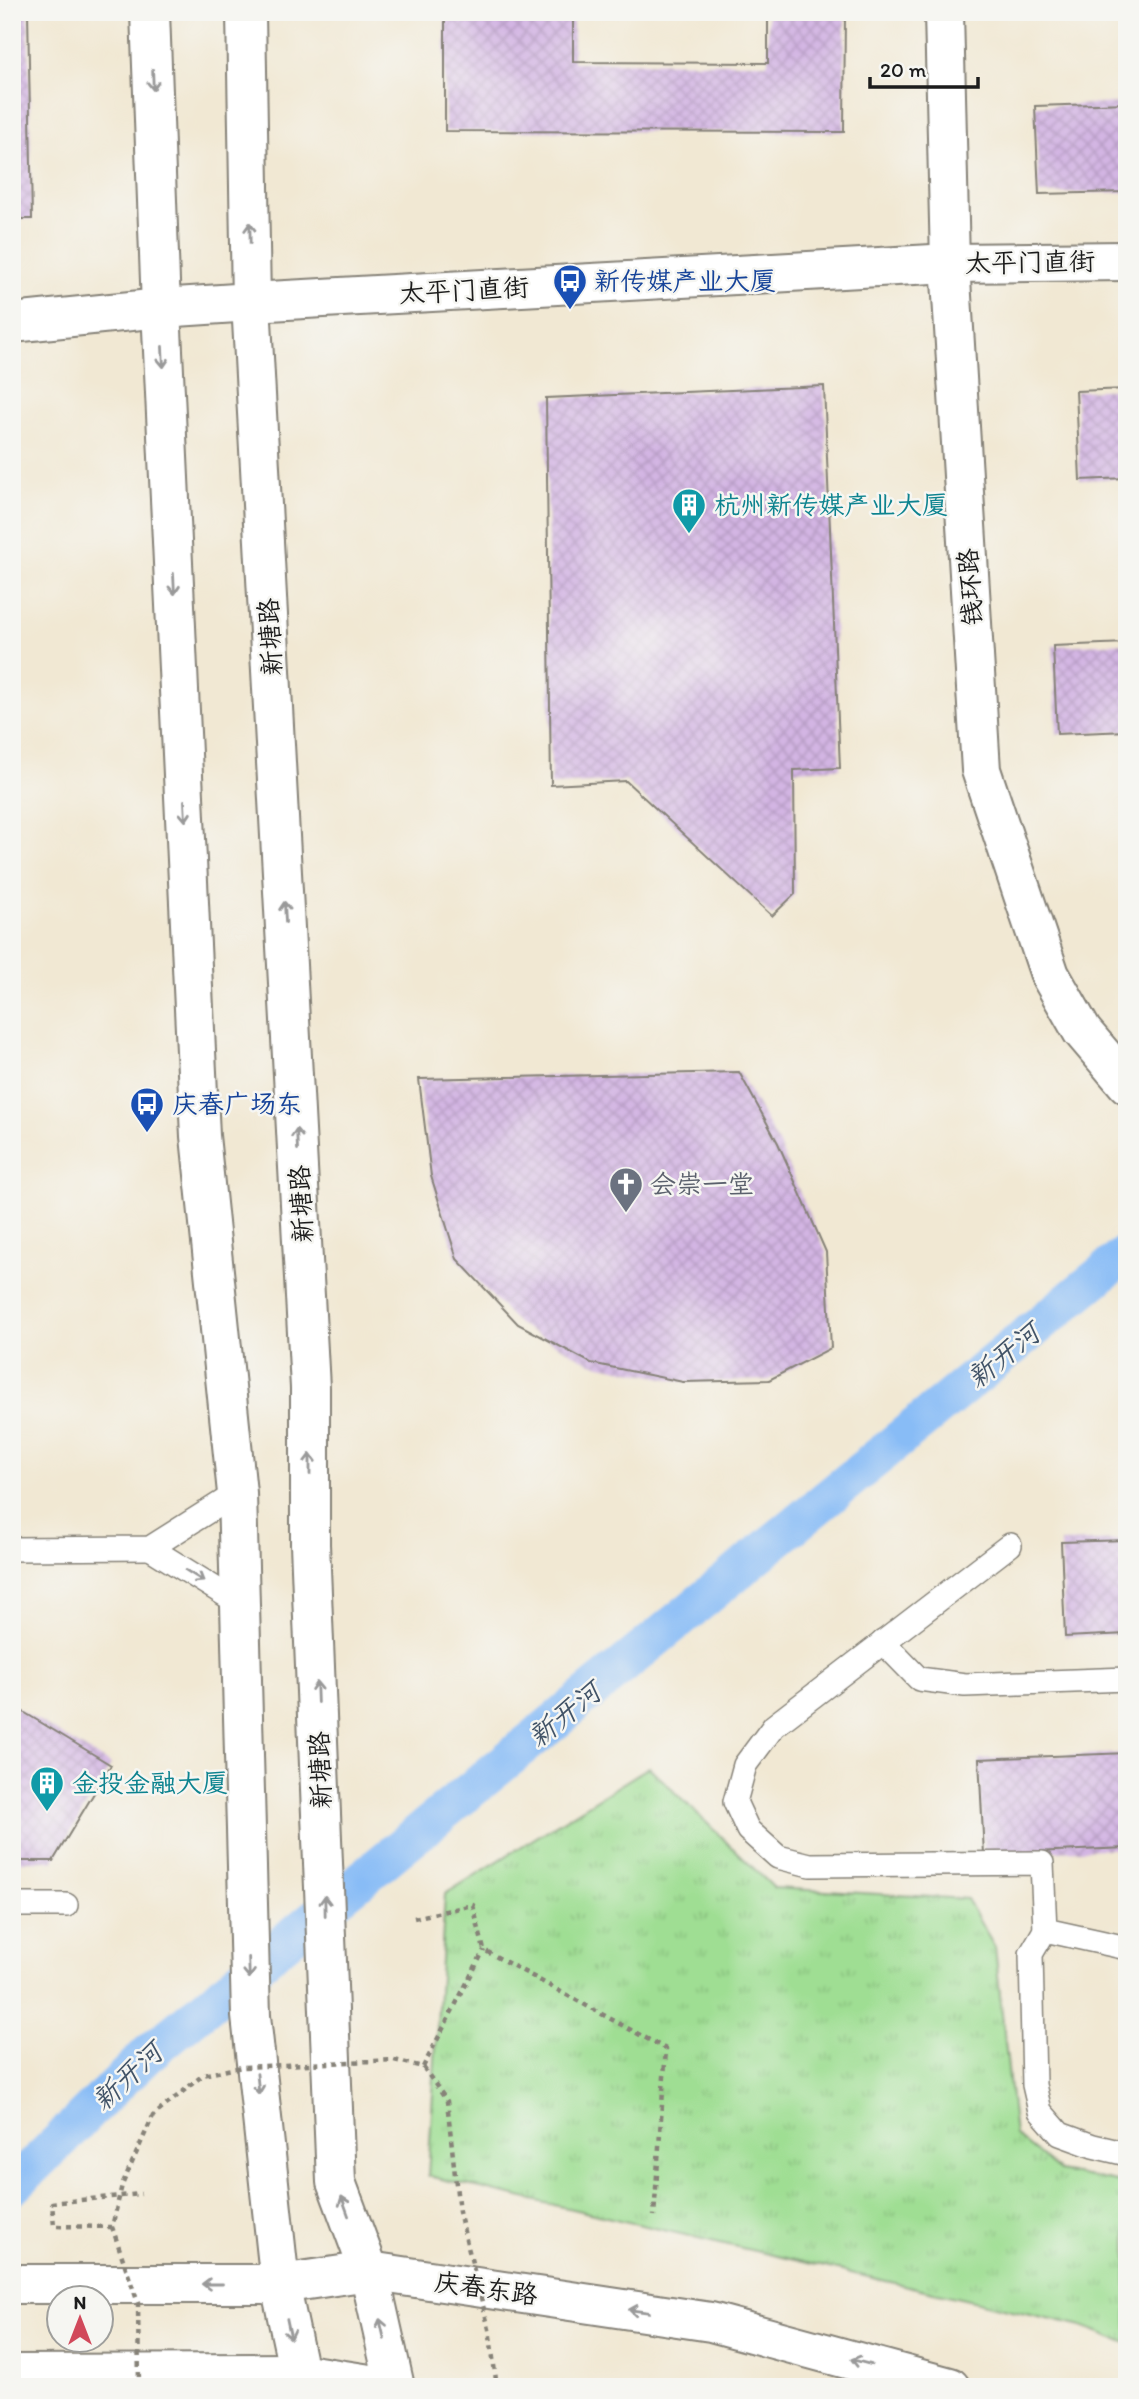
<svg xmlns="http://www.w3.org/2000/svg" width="1139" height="2399" font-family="Itim,'LXGW WenKai TC',sans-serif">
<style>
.park{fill:url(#park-tufts);stroke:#5e7d58;stroke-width:2}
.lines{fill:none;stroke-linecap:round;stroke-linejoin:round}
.canal{stroke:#88bcf6;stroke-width:38}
.building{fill:url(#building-cross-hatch)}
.lane-casing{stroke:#868278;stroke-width:26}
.street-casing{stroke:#868278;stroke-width:42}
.secondary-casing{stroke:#868278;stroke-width:42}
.primary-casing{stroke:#868278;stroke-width:42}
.path{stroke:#868278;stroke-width:4.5;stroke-dasharray:5 5;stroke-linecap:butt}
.lane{stroke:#fff;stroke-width:23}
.street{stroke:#fff;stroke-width:38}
.secondary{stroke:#fff;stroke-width:38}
.primary{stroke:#fff;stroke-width:38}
.path-bridge{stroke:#868278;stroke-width:4.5;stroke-dasharray:5 5;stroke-linecap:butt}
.oneway{stroke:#999}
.labels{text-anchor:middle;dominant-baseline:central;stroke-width:5;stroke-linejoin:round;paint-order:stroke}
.street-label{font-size:26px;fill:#1c1c1c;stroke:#f6f6f2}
.transit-label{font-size:26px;fill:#164399;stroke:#f6f6f2;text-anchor:start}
.culture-label{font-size:26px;fill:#0d838f;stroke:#f6f6f2;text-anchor:start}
.worship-label{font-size:26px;fill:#5b616d;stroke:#f6f6f2;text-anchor:start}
.water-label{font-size:28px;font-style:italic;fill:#425468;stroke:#f6f6f2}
</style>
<defs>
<pattern id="park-tufts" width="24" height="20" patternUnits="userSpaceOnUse" patternTransform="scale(1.75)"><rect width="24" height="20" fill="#9fde93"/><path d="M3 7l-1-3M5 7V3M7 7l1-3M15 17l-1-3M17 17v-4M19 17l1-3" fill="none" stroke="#88be7e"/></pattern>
<pattern id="building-cross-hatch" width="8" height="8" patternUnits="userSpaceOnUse" patternTransform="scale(1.75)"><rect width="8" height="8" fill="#d3b5e3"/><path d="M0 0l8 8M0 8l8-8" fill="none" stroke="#b59bc2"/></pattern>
</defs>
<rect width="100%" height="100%" fill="#f6f6f2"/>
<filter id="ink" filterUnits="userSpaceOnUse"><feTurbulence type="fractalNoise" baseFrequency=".0143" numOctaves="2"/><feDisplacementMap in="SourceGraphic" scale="14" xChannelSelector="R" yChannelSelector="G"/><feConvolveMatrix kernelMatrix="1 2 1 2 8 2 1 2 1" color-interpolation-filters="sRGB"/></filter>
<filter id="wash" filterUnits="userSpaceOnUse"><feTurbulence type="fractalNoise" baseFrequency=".00686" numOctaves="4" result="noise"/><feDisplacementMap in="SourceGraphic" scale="28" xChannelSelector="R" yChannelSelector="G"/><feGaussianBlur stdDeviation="1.57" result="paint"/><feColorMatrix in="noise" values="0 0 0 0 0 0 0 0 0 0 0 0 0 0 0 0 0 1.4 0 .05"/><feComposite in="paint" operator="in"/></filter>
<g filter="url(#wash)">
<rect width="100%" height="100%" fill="#f1e8d3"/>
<!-- park -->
<path class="park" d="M649 1767 774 1888 967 1899 995 1947 1015 2135 1060 2171 1127 2184V2343L1082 2326 428 2176 445 1894Z"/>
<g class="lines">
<!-- canal -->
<path class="canal" d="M12 2187 148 2054 1127 1253"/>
</g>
<g id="blocks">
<!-- building -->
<g class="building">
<path d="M12 12H28L32 219H12Z"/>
<path d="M445 12H573V62L768 63V12H845L844 132 445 131Z"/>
<path d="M1127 103V192L1039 194 1035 106Z"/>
<path d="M824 386 840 768 794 770 795 894 772 916 626 781 551 785 546 398Z"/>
<path d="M1127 389V478L1080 480 1076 391Z"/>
<path d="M1127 643V731L1057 734 1053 646Z"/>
<path d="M739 1072 778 1143 826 1252 831 1348 769 1380 683 1382 591 1363 518 1324 457 1259 431 1176 419 1079Z"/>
<path d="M1127 1540V1634L1065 1637 1061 1542Z"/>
<path d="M12 1705 111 1765 53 1861H12Z"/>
<path d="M1127 1753V1848L984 1854 979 1759Z"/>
</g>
</g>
</g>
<g filter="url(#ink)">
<use href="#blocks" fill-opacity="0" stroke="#868278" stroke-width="2"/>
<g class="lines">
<!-- lane casing -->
<g class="lane-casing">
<g id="lane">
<path d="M1010 1545 774 1726 745 1765 735 1802 748 1830 778 1857 810 1865 1042 1863 1045 1930 1127 1948"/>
<path d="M150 1548 240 1604"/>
<path d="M12 1549 150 1548 237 1493"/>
<path d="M883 1642 919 1679 965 1685 1127 1679"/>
<path d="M12 1905H66"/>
<path d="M1045 1930 1031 1954 1034 2085 1040 2111 1060 2134 1093 2146 1127 2154"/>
</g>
</g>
<!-- street casing -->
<g class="street-casing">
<path id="street" d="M944 12 950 263 981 770 1050 975 1082 1031 1127 1084"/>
</g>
<!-- secondary casing -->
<g class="secondary-casing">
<g id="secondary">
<path d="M150 12 161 308 200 1136 237 1493 251 2016 280 2284 299 2373V2387"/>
<path d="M246 12 251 302 310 1388V1544L336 2182 369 2271 395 2387"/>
<path d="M12 323 161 308 251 302 950 263 1127 261"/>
</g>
</g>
<!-- primary casing -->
<g class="primary-casing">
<g id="primary">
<path d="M12 2284H280L369 2271 711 2322 950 2387"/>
<path d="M12 2374 299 2373 389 2387"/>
</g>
</g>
<!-- path -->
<g class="path">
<path d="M414 1918 473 1905 484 1950 666 2049 654 2216"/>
<path d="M423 2067 484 1950"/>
<path d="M112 2227 54 2226 52 2203 141 2194"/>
</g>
<!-- lane -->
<use href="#lane" class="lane"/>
<!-- street -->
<use href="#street" class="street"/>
<!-- secondary -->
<use href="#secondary" class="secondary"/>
<!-- primary -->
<use href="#primary" class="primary"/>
<!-- path-bridge -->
<path class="path-bridge" d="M139 2387 138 2303 112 2227 122 2185 153 2116 203 2075 242 2067 394 2060 423 2067 447 2101 459 2212 489 2329 497 2387"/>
</g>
<!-- one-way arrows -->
<defs><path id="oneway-shaft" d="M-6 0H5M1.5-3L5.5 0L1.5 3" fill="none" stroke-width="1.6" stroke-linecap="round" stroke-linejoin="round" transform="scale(1.75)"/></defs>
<g class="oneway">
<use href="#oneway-shaft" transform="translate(153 80) rotate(88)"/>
<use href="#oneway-shaft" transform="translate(250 233) rotate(-91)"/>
<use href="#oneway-shaft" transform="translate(163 357) rotate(87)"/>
<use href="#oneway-shaft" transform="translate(174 584) rotate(87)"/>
<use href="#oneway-shaft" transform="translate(185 811) rotate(87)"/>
<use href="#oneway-shaft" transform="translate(285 912) rotate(-93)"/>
<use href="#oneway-shaft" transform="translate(297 1139) rotate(-93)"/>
<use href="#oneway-shaft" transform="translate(310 1464) rotate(-90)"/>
<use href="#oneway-shaft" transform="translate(195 1576) rotate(32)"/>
<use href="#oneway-shaft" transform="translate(317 1692) rotate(-92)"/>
<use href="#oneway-shaft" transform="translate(325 1906) rotate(-91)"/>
<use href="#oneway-shaft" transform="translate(249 1968) rotate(88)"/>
<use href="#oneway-shaft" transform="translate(258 2084) rotate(84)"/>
<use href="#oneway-shaft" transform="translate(345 2206) rotate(-110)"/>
<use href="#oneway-shaft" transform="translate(212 2284) rotate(180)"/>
<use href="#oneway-shaft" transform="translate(639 2311) rotate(-172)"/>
<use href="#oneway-shaft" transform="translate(289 2329) rotate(78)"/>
<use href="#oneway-shaft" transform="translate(382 2329) rotate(-103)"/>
<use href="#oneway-shaft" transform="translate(861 2362) rotate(-165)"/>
</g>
</g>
<!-- icons -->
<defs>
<g id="bus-pin" transform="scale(1.75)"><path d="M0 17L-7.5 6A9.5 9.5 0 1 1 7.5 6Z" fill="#1a4fb4" stroke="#f6f6f2"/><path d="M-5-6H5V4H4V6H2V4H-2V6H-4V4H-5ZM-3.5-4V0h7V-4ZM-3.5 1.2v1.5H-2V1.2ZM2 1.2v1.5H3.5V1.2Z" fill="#fff"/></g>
<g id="building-pin" transform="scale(1.75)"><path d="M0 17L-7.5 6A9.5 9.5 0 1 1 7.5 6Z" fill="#0f9aa8" stroke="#f6f6f2"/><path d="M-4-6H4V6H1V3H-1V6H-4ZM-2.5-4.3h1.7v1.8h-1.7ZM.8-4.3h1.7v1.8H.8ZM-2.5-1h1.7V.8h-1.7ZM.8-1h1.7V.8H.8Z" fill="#fff"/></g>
<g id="church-pin" transform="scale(1.75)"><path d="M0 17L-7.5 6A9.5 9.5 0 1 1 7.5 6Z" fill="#6b7280" stroke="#f6f6f2"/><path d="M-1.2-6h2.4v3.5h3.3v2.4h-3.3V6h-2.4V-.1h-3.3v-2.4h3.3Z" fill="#fff"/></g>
</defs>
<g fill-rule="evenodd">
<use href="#bus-pin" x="570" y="281"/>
<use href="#building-pin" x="689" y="505"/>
<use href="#bus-pin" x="147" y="1104"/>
<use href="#church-pin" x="626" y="1184"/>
<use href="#building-pin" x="47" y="1783"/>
</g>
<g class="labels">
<!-- street labels -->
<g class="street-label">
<text transform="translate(1030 262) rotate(-1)">太平门直街</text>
<text transform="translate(464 290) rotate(-3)">太平门直街</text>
<text transform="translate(970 587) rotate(-94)">钱环路</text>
<text transform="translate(270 637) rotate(-93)">新塘路</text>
<text transform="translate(301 1204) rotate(-93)">新塘路</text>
<text transform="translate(320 1770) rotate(-92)">新塘路</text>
<text transform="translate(486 2288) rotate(8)">庆春东路</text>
</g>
<!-- transit labels -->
<g class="transit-label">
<text x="594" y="281">新传媒产业大厦</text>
<text x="172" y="1104">庆春广场东</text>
</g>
<!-- culture labels -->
<g class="culture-label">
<text x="714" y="505">杭州新传媒产业大厦</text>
<text x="72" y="1783">金投金融大厦</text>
</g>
<!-- worship labels -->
<g class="worship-label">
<text x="650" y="1184">会崇一堂</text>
</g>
<!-- water labels -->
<g class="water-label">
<text transform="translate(1003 1355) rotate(-39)">新开河</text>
<text transform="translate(564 1714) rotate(-39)">新开河</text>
<text transform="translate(127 2076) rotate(-43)">新开河</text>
</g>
</g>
<!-- margin -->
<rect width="1139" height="2399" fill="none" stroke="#f6f6f2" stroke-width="42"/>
<!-- north arrow -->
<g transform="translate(80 2319)"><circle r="33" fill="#f6f6f2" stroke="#9f9f9c" stroke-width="2"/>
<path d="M0-5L12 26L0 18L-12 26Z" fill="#d1495b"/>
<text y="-10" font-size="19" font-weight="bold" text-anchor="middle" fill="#1c1c1c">N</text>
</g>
<!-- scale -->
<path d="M870 77v10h108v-10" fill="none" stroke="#1c1c1c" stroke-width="3.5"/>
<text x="880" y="77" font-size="21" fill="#1c1c1c" stroke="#f6f6f2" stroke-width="5" paint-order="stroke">20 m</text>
</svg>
